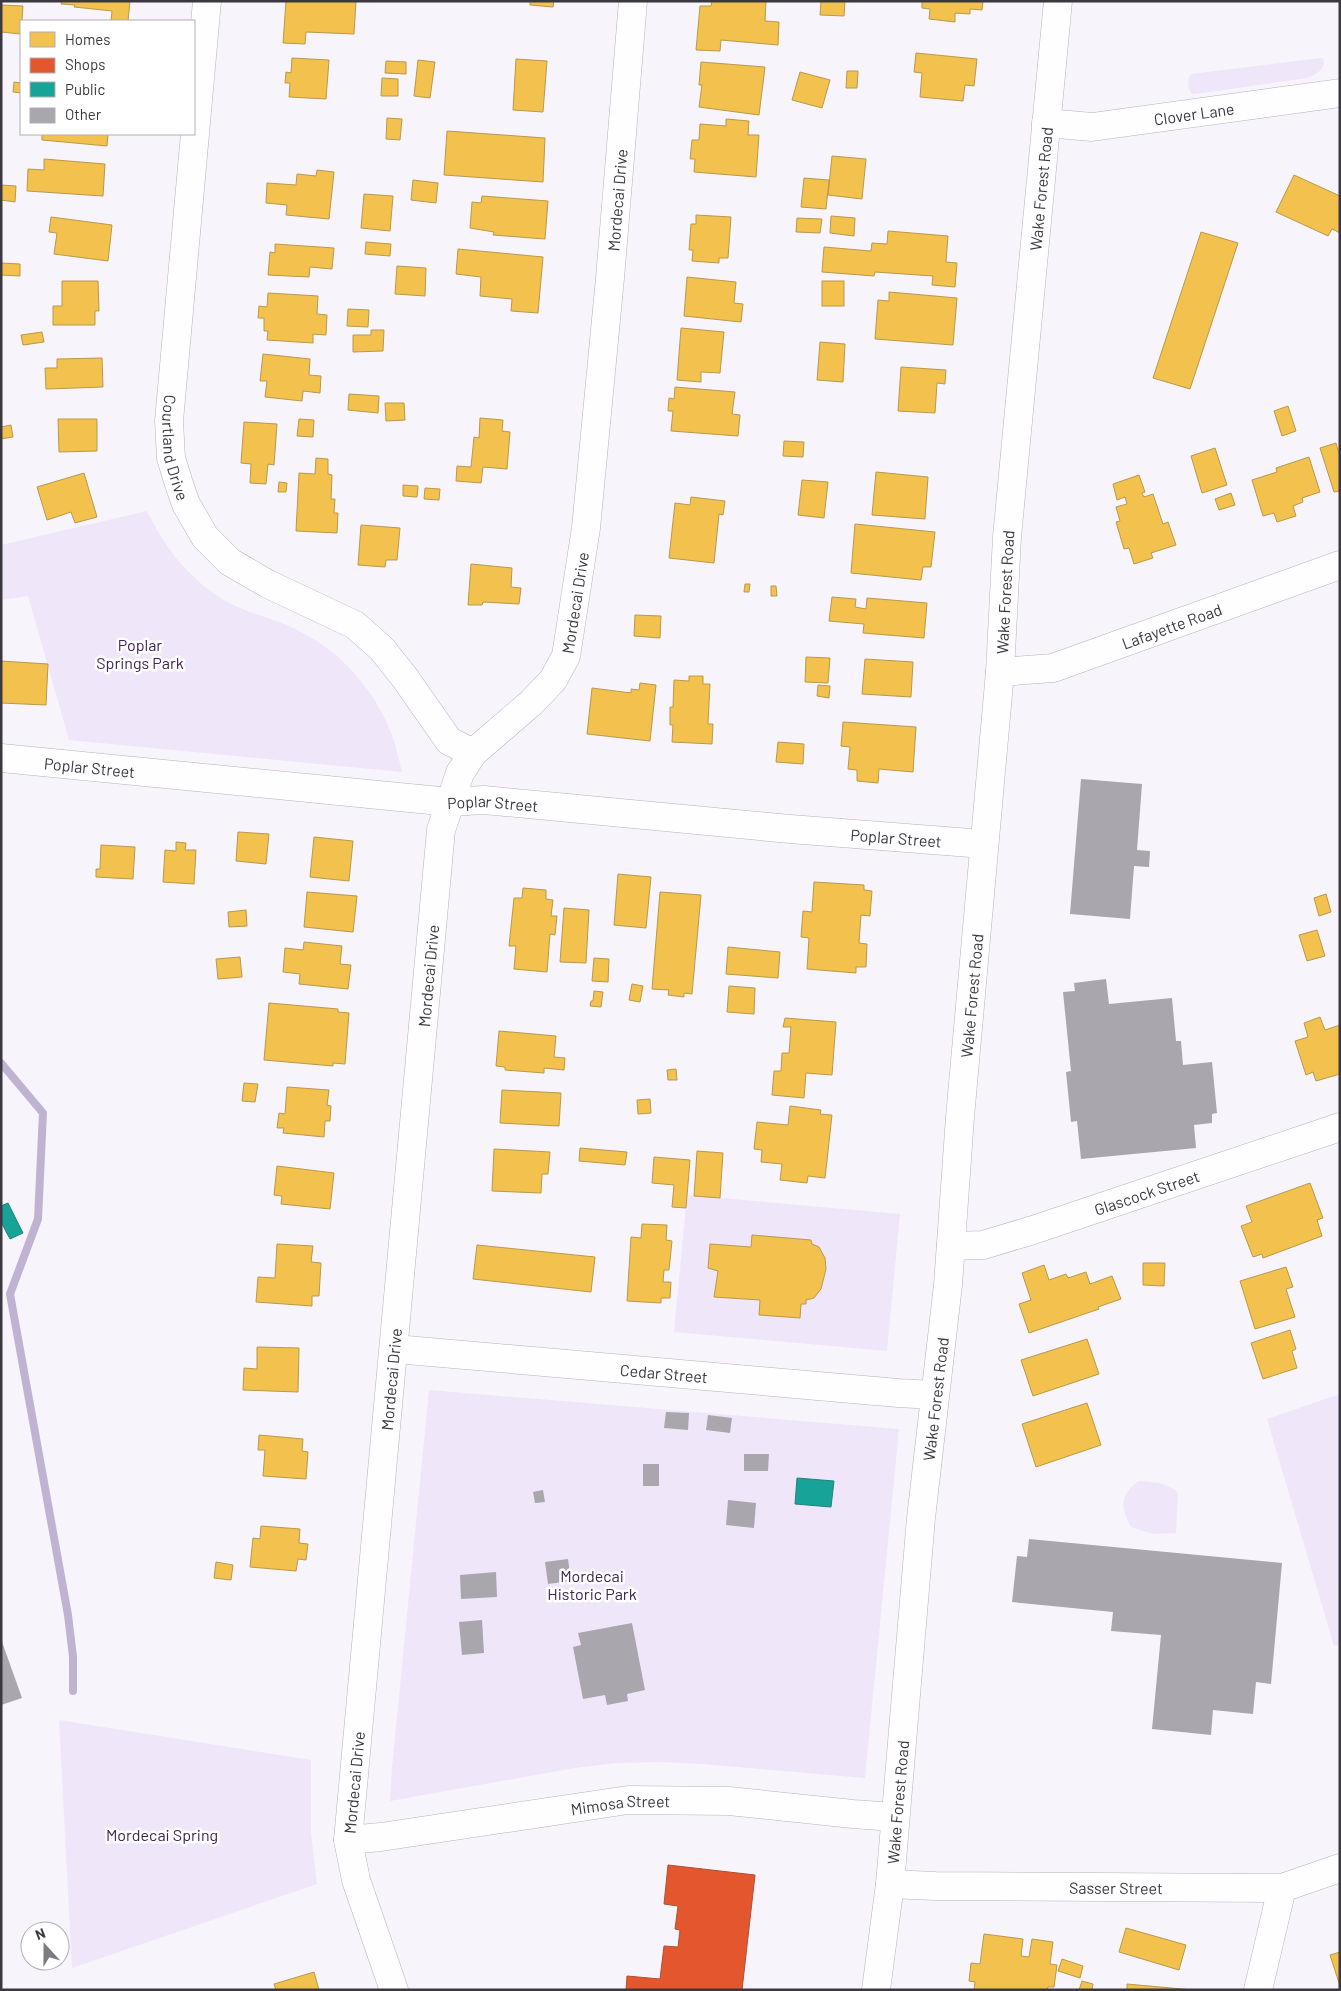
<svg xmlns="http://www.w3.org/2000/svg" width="1341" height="1991" font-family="Barlow,sans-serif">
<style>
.green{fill:#efe6fa}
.homes{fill:#f2c14e;stroke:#bb984a}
.shops{fill:#e4572e;stroke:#b14e33}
.public{fill:#17a398;stroke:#22837d}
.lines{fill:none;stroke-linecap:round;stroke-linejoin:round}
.stream{stroke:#c0b3d1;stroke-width:8}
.building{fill:#a9a6ad}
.minor-casing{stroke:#b6b3b9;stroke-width:29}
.tertiary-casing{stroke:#b6b3b9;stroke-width:29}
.secondary-casing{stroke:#b6b3b9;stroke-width:29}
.minor{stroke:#fefdff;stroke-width:28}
.tertiary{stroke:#fefdff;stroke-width:28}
.secondary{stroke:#fefdff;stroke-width:28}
.labels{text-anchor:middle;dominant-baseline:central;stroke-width:5;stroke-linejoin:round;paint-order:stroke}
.street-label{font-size:16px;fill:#3b383f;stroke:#fff}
.park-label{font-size:16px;fill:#3f2457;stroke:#fff}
</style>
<rect width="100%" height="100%" fill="#f7f4fc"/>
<!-- green -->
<g class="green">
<path d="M1320 58H1323C1327 69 1315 75 1307 78L1203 93 1192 94C1187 88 1187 80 1191 74Z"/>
<path d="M147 511C164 546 186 575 219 597 243 613 272 617 297 630 341 651 377 692 393 738 397 749 399 761 402 772L69 740 28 596 1 600V545Z"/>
<path d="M687 1195 900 1214 887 1351 674 1332Z"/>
<path d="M429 1390 899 1429 865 1778 702 1764 660 1762 617 1763 575 1768 390 1801 392 1768Z"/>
<path d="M1340 1394V1644L1334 1646 1267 1419Z"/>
<path d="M1139 1481 1160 1483 1176 1490 1178 1495 1176 1533 1153 1534 1131 1527C1120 1507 1120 1494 1139 1481Z"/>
<path d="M59 1720 311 1760V1833L317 1884 72 1968Z"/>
</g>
<!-- homes -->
<g class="homes">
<path d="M62 1H130L128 21H111L112 11 74 7 75 5 61 4Z"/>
<path d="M286 1H356L354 34 306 32 305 44 283 43Z"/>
<path d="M530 1H554L553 7 530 5Z"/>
<path d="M712 1H766L765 21 779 22 778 45 721 40 720 51 696 50 700 6H711Z"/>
<path d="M821 1H845L844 16 820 15Z"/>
<path d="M922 1H983L982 10 970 9V14L955 13V22L929 19 930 9 922 8Z"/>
<path d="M1 5 23 6 21 34 1 32Z"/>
<path d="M916 53 977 59 974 86 965 85 963 101 920 97 922 73 914 72Z"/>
<path d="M292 58 329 60 326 99 289 97 290 83H285L286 72 291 73Z"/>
<path d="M516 59 547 61 543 112 513 110Z"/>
<path d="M418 60 435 62 430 98 414 96Z"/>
<path d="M386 61 406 62V74L385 73Z"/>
<path d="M701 62 765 67 759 115 699 107 702 85H699Z"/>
<path d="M847 71H858L857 88H846Z"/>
<path d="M800 72 830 80 822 108 792 100Z"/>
<path d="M382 78 398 79V96H381Z"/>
<path d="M14 82 21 83V93L13 92Z"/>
<path d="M387 118 402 119 400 140 386 139Z"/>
<path d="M726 119 749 121 748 135H759L756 177 694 172 695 159H690L692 140H699L700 124 726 126Z"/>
<path d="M447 131 545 138 543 182 444 175Z"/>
<path d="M42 134H118H108L107 146 42 140Z"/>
<path d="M832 156 866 159 862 199 828 195Z"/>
<path d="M44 159 105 164 103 196 27 191 28 169 44 170Z"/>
<path d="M317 170 334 172 329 219 286 215 287 205 266 203 267 183 296 185 297 174 316 176Z"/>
<path d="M1294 175 1340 196V233L1332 229 1328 236 1276 212Z"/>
<path d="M804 178 829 180 826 209 801 207Z"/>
<path d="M413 180 438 183 436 203 411 200Z"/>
<path d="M1 185 16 186 15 202 1 200Z"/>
<path d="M364 194 393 196 390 231 361 228Z"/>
<path d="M482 196 548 201 545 239 493 235 494 232 470 228 472 202 481 203Z"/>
<path d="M696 215 731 217 728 258H719V263L692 261 693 250H689L691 224H696Z"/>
<path d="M831 216 855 218 854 236 830 233Z"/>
<path d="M51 217 112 225 108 261 54 254 57 233 49 232Z"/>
<path d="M797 218 822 219 820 233 796 232Z"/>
<path d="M888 231 948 236 946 262 957 263 955 287 932 285 933 276 875 272 874 276 822 272 824 247 871 251 872 243 887 244Z"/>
<path d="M1201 232 1238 243 1190 389 1153 378Z"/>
<path d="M366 242 391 244 390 256 365 254Z"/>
<path d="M275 244 334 248 332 269 310 267 309 277 268 275 270 252 275 253Z"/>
<path d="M458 249 543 257 538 313 511 311 512 299 480 296 481 277 456 274Z"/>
<path d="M1 263 20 264V276L1 275Z"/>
<path d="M397 266 426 268 425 296 395 294Z"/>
<path d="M687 277 736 282 734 303 743 304 741 322 684 316Z"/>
<path d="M62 281H98L99 311H95V325H53V306H62Z"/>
<rect x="822" y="281" width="22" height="25"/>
<path d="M889 292 957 298 953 345 875 339 878 300 889 301Z"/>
<path d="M268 293 318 296 317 314 327 315 326 335 313 334V343L267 340 268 331H264V318H258L259 306 267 307Z"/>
<path d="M348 309 369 310 368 327 347 326Z"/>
<path d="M681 328 724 332 720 373 701 372V382L677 380Z"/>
<path d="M371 330H384L383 351 353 352V335H371Z"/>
<path d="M42 332 44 342 23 345 21 335Z"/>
<path d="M820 342 845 344 843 382 817 380Z"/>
<path d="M263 354 310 359 309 375 321 376 320 393 303 391 302 401 265 397 267 381H260Z"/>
<path d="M102 358 103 387 46 389 45 368H57V359Z"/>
<path d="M901 367 946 370 945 384 937 383 935 413 898 411Z"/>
<path d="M675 387 735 392 732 414 740 415 738 436 671 431 673 411H668L669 398 674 399Z"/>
<path d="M349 394 379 396 378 413 348 410Z"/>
<path d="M385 403H404L405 420 386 421Z"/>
<path d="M1288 406 1296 431 1282 436 1274 411Z"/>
<path d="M480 418 503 420 502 431 510 432 507 469 483 467 481 483 456 481 457 466 471 467 474 437 479 438Z"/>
<path d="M58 419H97V451L59 452Z"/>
<path d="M299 419 314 420 313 437 297 436Z"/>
<path d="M244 422 277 424 274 465 268 464 266 484 250 483 251 464 241 463Z"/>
<path d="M11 425 13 437 1 439V427Z"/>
<path d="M784 441 804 442 803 457 783 456Z"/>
<path d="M1336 443 1338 450H1340V491L1334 492 1320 448Z"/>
<path d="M1215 448 1227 485 1202 493 1191 456Z"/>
<path d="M1309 457 1320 492 1302 498 1303 502 1293 506 1296 516 1277 522 1274 513 1263 516 1252 480 1277 472 1276 468Z"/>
<path d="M316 458 328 459V474L332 475 331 499H335L334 513H338L337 533 296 531 299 473 315 474Z"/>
<path d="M876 472 928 477 925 519 872 515Z"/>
<path d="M84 473 97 517 75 523 71 512 47 520 37 487Z"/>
<path d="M1139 475 1145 492 1142 493 1144 497 1153 494 1163 524 1168 522 1176 545 1151 553 1153 558 1134 564 1129 548 1124 549 1116 522 1120 521 1116 507 1127 504 1125 497 1117 500 1113 484Z"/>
<path d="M802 480 828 482 824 518 798 515Z"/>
<path d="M279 482 287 483 286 492H278Z"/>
<path d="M403 485 418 486 417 497 403 496Z"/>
<path d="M425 488 440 489 439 500 424 499Z"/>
<path d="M1231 493 1235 505 1219 510 1215 499Z"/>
<path d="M691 497 725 501 723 515 719 514 714 563 669 558 675 503 690 505Z"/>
<path d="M855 524 935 532 931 567H923L921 580 851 573Z"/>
<path d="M361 525 400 528 397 560H386L385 567 358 565Z"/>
<path d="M471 564 512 568 511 587 521 588 519 604 483 602 482 605H468Z"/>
<path d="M745 584H750L749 592H744Z"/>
<path d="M771 586H776L777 596H771Z"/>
<path d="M832 597 856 599 855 607 866 609 867 598 927 603 924 638 863 633 864 624 829 621Z"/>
<path d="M635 615 661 616 660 638 634 636Z"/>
<path d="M806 657 830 658 828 683 805 682Z"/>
<path d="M865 659 913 662 911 697 862 694Z"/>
<path d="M1 661 48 664 46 705 1 703Z"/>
<path d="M689 676H703V684H710L708 724H713L712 744 672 742 673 725H670V707H673L674 680 689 681Z"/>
<path d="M640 683 656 685 650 741 587 734 592 688 631 693V689L639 690Z"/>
<path d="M818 685 830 686 829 698 817 696Z"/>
<path d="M843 722 916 727 913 772 879 769 878 783 857 781V770L848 769 850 747 841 746Z"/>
<path d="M778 742 804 744 803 764 776 762Z"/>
<path d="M238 832 269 834 266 864 236 861Z"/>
<path d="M314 837 353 841 349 881 310 877Z"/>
<path d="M176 842 186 843 185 850H196L194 884 163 882 165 850 176 851Z"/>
<path d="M101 845 135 847 133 879 96 877V869H100Z"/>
<path d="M618 874 651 877 646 928 614 925Z"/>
<path d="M814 882 864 885V890L872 891 870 916 861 915 859 943 867 944 866 967H856V973L807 969 809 938 801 937 803 911 812 912Z"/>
<path d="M523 888 546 890V899L553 900 551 916H557L555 935 550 934 547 972 514 969 516 946H509L514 898H522Z"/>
<path d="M307 892 357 896 353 932 304 927Z"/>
<path d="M660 892 701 895 692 994 684 993V997L668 995 669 990 652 989Z"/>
<path d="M1326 894 1331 912 1319 916 1314 898Z"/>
<path d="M564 908 589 910 586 963 560 962Z"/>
<path d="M246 910 247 926 229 927 228 912Z"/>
<path d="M1317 930 1325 956 1307 961 1299 935Z"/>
<path d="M304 942 342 946 340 964 351 965 348 989 299 984 300 974 283 972 285 948 303 950Z"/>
<path d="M728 947 780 952 778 978 726 974Z"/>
<path d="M240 957 242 977 218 979 216 959Z"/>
<path d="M594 958 609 959 608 982 592 981Z"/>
<path d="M632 984 643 986 640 1002 629 1000Z"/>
<path d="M729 986 755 988 754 1014 727 1012Z"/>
<path d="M594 991 603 992 601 1007 590 1006 591 1001H593Z"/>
<path d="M269 1003 338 1009V1012L349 1013 345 1064 333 1063V1066L264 1060Z"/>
<path d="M1320 1017 1325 1030 1340 1025V1074L1316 1081 1313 1072 1306 1075 1295 1041 1308 1037 1304 1023Z"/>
<path d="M785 1018 836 1022 832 1075 806 1073 804 1098 772 1095 774 1071H781L782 1053H789L791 1027H783Z"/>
<path d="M499 1031 556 1036 554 1057 565 1058 564 1070 544 1068V1073L505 1070V1067L496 1066Z"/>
<path d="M676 1069 677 1080H668L667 1070Z"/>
<path d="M244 1083 258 1084 255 1102 242 1101Z"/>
<path d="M287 1087 329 1090 327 1105 331 1106 330 1121H325L324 1137 283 1133 284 1128H277L279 1113 285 1114Z"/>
<path d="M502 1090 561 1093 559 1126 500 1123Z"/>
<path d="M650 1099 651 1113 638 1114 637 1100Z"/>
<path d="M790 1106 821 1110 820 1114 832 1115 825 1178 808 1176 807 1183 780 1180 782 1164 761 1162 762 1150 754 1149 757 1122 788 1125Z"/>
<path d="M580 1148 627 1152 625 1165 579 1161Z"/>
<path d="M494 1149 550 1152 548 1174H542L541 1193 492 1191Z"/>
<path d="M697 1151 723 1153 720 1198 694 1196Z"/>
<path d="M654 1157 690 1160 686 1208 672 1207 674 1185 652 1183Z"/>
<path d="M277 1166 334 1173 330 1209 281 1204 282 1196 274 1195Z"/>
<path d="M1310 1183 1323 1218 1317 1220 1322 1236 1263 1258 1262 1254 1253 1257 1241 1226 1252 1222 1246 1206Z"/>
<path d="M642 1224 667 1225 666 1240 672 1241 669 1270H664L663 1282H671L670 1298H661V1303L627 1301 631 1237 641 1238Z"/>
<path d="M752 1235 811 1240 812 1244 819 1247 825 1258 826 1269 821 1289 814 1298 806 1300V1304H801L800 1318 759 1315 760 1300 714 1297 718 1271 708 1268 710 1244 751 1247Z"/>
<path d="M277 1244 313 1246 311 1262 321 1263 319 1296H312V1306L256 1302 258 1277 275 1278Z"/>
<path d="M477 1245 595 1257 591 1292 473 1279Z"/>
<path d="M1143 1263H1165L1164 1286 1143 1285Z"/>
<path d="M1044 1265 1049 1280 1066 1274 1068 1278 1086 1272 1090 1284 1112 1276 1121 1299 1098 1307 1099 1309 1029 1333 1019 1304 1031 1300 1022 1273Z"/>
<path d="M1286 1267 1293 1287 1286 1289 1295 1317 1255 1329 1240 1281Z"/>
<path d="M1290 1330 1296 1349 1292 1351 1297 1368 1263 1379 1251 1343Z"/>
<path d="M1087 1339 1099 1374 1033 1396 1021 1360Z"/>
<path d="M257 1347 299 1348 298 1392 243 1390 244 1368 257 1369Z"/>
<path d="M1087 1403 1101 1445 1036 1467 1022 1424Z"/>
<path d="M259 1435 303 1439 302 1451 308 1452 306 1479 263 1476 265 1450H258Z"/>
<path d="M261 1526 300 1529 299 1543 308 1544 306 1560 298 1559 296 1571 250 1567 253 1538 260 1539Z"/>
<path d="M216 1562 233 1565 231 1580 214 1578Z"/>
<path d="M1126 1928 1186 1945 1179 1970 1119 1952Z"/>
<path d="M984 1934 1023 1939 1021 1956 1029 1957 1032 1939 1053 1942 1050 1964 1057 1965 1054 1987H1048L1047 1990H974L975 1982 969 1981 971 1963 980 1964Z"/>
<path d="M1340 1952V1986L1330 1955Z"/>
<path d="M1062 1959 1083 1966 1080 1978 1058 1971Z"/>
<path d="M314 1972 319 1990H276L274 1984Z"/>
<path d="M1082 1981 1093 1984 1092 1990H1079Z"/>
<path d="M1127 1984 1193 1990H1127Z"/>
</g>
<!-- shops -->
<path class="shops" d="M668 1865 755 1875 742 1990H626L627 1976 660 1979 664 1946 678 1947 680 1930 675 1929 678 1906 664 1904Z"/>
<!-- public -->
<g class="public">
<path d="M8 1203 23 1233 10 1239 1 1222V1206Z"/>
<path d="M797 1478 834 1481 831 1507 795 1504Z"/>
</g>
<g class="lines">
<!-- stream -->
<path class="stream" d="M1 1063 43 1113 38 1219 10 1294 68 1615 73 1657V1691"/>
</g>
<!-- building -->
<g class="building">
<path d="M1081 779 1142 784 1137 850 1150 851 1149 867 1134 866 1130 919 1070 914Z"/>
<path d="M1106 979 1109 1004 1172 998 1176 1041H1181L1183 1065 1212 1062 1217 1113 1212 1114V1123L1194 1125 1196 1148 1081 1159 1077 1121 1071 1122 1066 1072 1071 1071 1063 992 1075 991 1074 983Z"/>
<path d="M666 1412 689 1413 688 1430 664 1428Z"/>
<path d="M708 1415 732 1418 730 1433 706 1430Z"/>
<path d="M744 1454H769L768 1471H744Z"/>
<rect x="643" y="1464" width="16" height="22"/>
<path d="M543 1490 545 1502 535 1503 533 1492Z"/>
<path d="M728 1500 756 1503 754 1528 726 1525Z"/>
<path d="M1029 1539 1282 1563 1271 1684 1256 1682 1253 1714 1213 1710 1211 1735 1152 1729 1161 1635 1111 1631 1113 1612 1012 1602 1017 1556 1027 1557Z"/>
<path d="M568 1559 571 1581 548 1584 545 1562Z"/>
<path d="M496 1572 497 1597 461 1599 460 1575Z"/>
<path d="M482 1620 484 1653 462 1655 459 1622Z"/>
<path d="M632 1623 645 1690 627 1694 628 1701 607 1705 605 1695 583 1699 573 1647 581 1645 578 1633Z"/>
<path d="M1 1639 22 1698 1 1705Z"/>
</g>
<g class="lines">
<!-- minor casing -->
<g class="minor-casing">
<g id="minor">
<path id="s1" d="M207 1 169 421 171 458 179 484 186 504 205 537 230 562 268 584 355 625 382 649 405 678 449 741 473 753"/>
<path id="s2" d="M1046 123 1092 127 1340 93"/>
<path id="s3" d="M1000 672 1053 668 1340 565"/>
<path id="s4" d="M1 758 450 802 484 800 790 829 984 844"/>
<path id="s5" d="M395 1349 898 1393 934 1395"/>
<path id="s6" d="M348 1840 381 1837 628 1800 729 1801 853 1814 894 1817"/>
<path id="s7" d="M890 1884 935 1886 1282 1888 1340 1868"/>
<path id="s8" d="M394 1990 356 1880 348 1840 441 830 460 773 473 753 531 703 553 680 566 656 586 528 610 278 633 1"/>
<path d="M1258 1990 1282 1888"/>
</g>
</g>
<!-- tertiary casing -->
<g class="tertiary-casing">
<g id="tertiary">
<path id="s9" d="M951 1246 983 1245 1033 1230 1340 1127"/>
</g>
</g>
<!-- secondary casing -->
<g class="secondary-casing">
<g id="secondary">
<path id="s10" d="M876 1990 890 1884 921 1518 948 1285 960 1117 1000 672 1007 537 1058 1"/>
</g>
</g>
<!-- minor -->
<use href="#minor" class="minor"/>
<!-- tertiary -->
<use href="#tertiary" class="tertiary"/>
<!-- secondary -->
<use href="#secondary" class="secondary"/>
</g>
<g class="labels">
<!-- street labels -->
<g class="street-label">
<text stroke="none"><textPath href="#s2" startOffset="149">Clover Lane</textPath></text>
<text stroke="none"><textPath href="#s10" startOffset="1809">Wake Forest Road</textPath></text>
<text stroke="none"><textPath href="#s8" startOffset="1850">Mordecai Drive</textPath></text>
<text stroke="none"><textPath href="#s1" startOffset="449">Courtland Drive</textPath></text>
<text stroke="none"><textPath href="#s10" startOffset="1404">Wake Forest Road</textPath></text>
<text stroke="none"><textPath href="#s8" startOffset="1445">Mordecai Drive</textPath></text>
<text stroke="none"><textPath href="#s3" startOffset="179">Lafayette Road</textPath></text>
<text stroke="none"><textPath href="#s4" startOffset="89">Poplar Street</textPath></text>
<text stroke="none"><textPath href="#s4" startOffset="494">Poplar Street</textPath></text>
<text stroke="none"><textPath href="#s4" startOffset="899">Poplar Street</textPath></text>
<text stroke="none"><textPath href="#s8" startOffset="1025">Mordecai Drive</textPath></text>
<text stroke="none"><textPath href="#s10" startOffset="999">Wake Forest Road</textPath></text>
<text stroke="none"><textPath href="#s9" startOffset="204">Glascock Street</textPath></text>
<text stroke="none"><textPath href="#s5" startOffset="270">Cedar Street</textPath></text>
<text stroke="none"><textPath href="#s8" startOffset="620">Mordecai Drive</textPath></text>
<text stroke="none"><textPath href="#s10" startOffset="594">Wake Forest Road</textPath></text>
<text stroke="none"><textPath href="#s8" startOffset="215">Mordecai Drive</textPath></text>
<text stroke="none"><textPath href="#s10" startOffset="189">Wake Forest Road</textPath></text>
<text stroke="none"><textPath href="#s6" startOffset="275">Mimosa Street</textPath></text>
<text stroke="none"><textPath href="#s7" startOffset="226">Sasser Street</textPath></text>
</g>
<!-- park labels -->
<g class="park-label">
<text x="140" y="644">Poplar<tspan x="140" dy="18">Springs Park</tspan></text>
<text x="592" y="1575">Mordecai<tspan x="592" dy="18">Historic Park</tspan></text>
<text x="162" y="1834">Mordecai Spring</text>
</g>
</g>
<!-- border -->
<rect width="1341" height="1991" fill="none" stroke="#3b383f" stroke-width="5"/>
<!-- legend -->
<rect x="20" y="20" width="175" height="115" fill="#ffffff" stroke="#b1afb2"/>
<rect x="30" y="32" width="25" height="15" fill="#f2c14e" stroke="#b1afb2"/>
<text x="65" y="45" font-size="15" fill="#3b383f">Homes</text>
<rect x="30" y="58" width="25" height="15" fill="#e4572e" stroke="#b1afb2"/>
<text x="65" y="70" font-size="15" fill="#3b383f">Shops</text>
<rect x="30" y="82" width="25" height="15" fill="#17a398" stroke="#b1afb2"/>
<text x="65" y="95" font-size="15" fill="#3b383f">Public</text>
<rect x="30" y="108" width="25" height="15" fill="#a9a6ad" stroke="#b1afb2"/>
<text x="65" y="120" font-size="15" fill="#3b383f">Other</text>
<!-- north arrow -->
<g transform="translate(45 1946) rotate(339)"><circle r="24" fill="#ffffff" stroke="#b1afb2"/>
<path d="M0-4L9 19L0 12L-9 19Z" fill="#7d7a81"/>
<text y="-8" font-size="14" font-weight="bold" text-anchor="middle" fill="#3b383f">N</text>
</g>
</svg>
